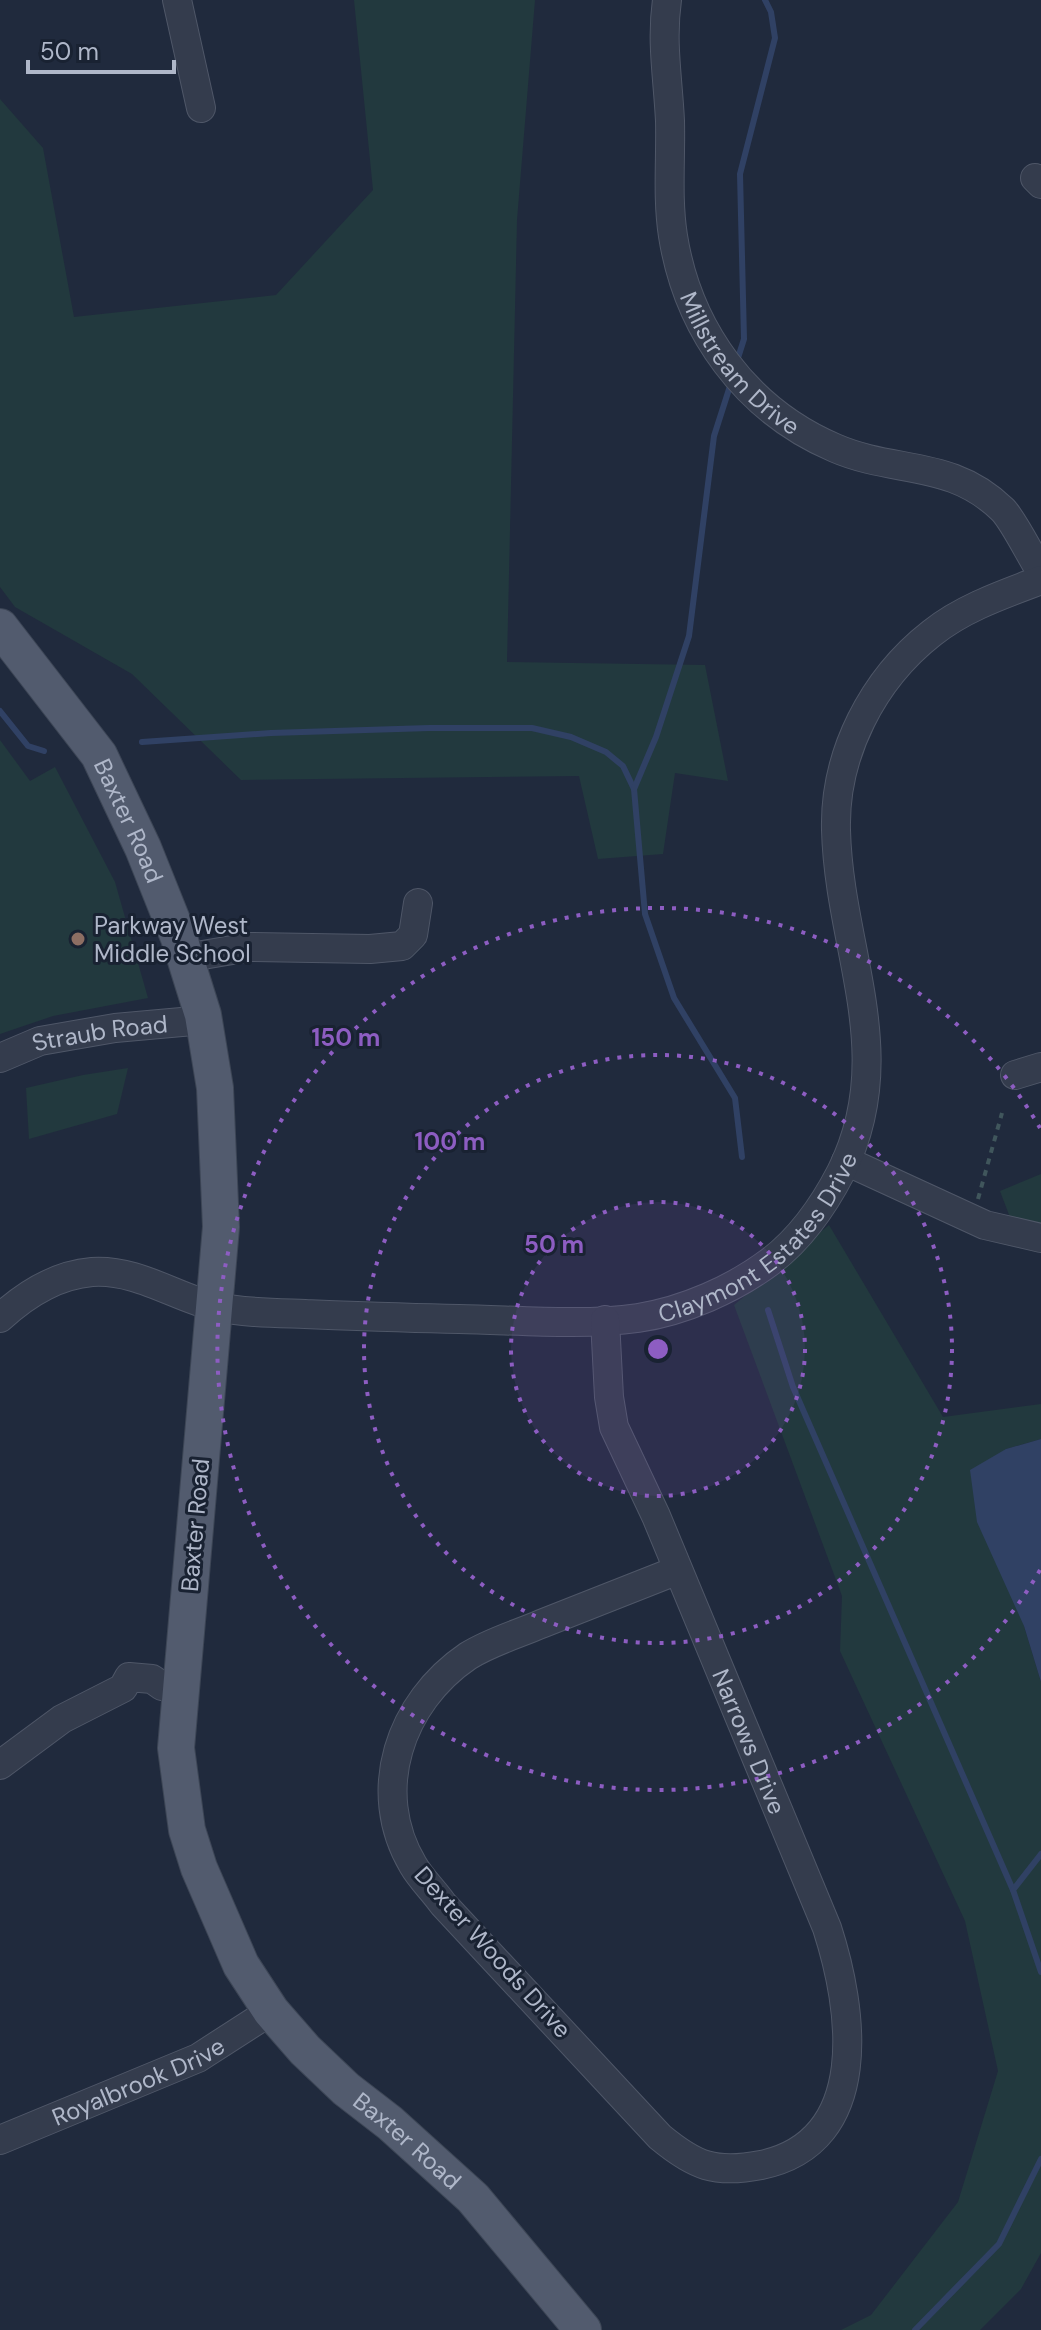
<svg xmlns="http://www.w3.org/2000/svg" width="1041" height="2330" font-family="'DM Sans',sans-serif">
<style>
.green{fill:#22393e}
.water{fill:#304164}
.lines{fill:none;stroke-linecap:round;stroke-linejoin:round}
.stream{stroke:#304164;stroke-width:6}
.minor-casing{stroke:#4f5768;stroke-width:30}
.major-casing{stroke:#3d4656;stroke-width:38}
.path{stroke:#40565c;stroke-width:4;stroke-dasharray:6 6;stroke-linecap:butt}
.minor{stroke:#343c4d;stroke-width:28}
.major{stroke:#525b6e;stroke-width:36}
.ring{fill:none;stroke:#8d5dc2;stroke-width:4;stroke-dasharray:4 8}
.education-dot{fill:#8d6e63;stroke:#192232;stroke-width:3}
.labels{text-anchor:middle;dominant-baseline:central;stroke-width:6;stroke-linejoin:round;paint-order:stroke}
.street-label{font-size:24px;fill:#afb7c9;stroke:#192232}
.poi-label{font-size:24px;fill:#afb7c9;stroke:#192232;text-anchor:start}
.centre{fill:#8d5dc2;stroke:#192232;stroke-width:4}
.ring-label{font-size:24px;text-anchor:middle;font-weight:bold;fill:#8d5dc2;stroke:#192232;stroke-width:6;stroke-linejoin:round;paint-order:stroke}
</style>
<rect width="100%" height="100%" fill="#202a3d"/>
<!-- green -->
<g class="green">
<path d="M354 0H535L517 220 507 662 705 665 728 781 675 773 663 854 598 859 579 776 241 780 132 674 15 607 0 587V99L43 148 74 317 276 295 373 190Z"/>
<path d="M0 740 30 781 55 767 115 882 148 998 53 1016 0 1034Z"/>
<path d="M128 1068 117 1114 29 1139 26 1088 83 1075Z"/>
<path d="M1041 1174V1231L1017 1236 1000 1191Z"/>
<path d="M829 1225 943 1417 1041 1404V1439L1006 1449 1024 1626 1041 1682V2253L1021 2289 980 2330H841L871 2315 958 2202 998 2071 965 1921 840 1651 842 1596 734 1305Z"/>
</g>
<!-- water -->
<path class="water" d="M1041 1439V1682L1024 1626 977 1522 970 1470 1006 1449Z"/>
<g class="lines">
<!-- stream -->
<g class="stream">
<path d="M737 361 744 339 740 174 775 38 771 12 765 0"/>
<path d="M0 711 28 746 44 751"/>
<path d="M142 742 271 733 429 728H532L571 737 606 752 623 766 634 789 645 914 674 998 735 1098 742 1157"/>
<path d="M634 789 656 737 689 636 714 436 731 383"/>
<path d="M768 1310 793 1387 1013 1890"/>
<path d="M1041 1854 1013 1890 1041 1972"/>
<path d="M915 2330 999 2244 1041 2159"/>
</g>
<!-- minor casing -->
<g class="minor-casing">
<g id="minor">
<path d="M177 0 201 108"/>
<path id="s1" d="M667 0C661 42 668 79 670 121 671 159 667 198 673 236 688 330 746 410 835 448 895 474 951 459 1003 510 1015 523 1030 555 1041 572"/>
<path d="M1035 178 1041 184"/>
<path d="M185 958 250 947 370 949 402 946 413 935 418 903"/>
<path id="s2" d="M0 1058 40 1041 115 1028 204 1020"/>
<path d="M1015 1075 1041 1067"/>
<path d="M846 1161 985 1225 1041 1238"/>
<path id="s3" d="M0 1318C26 1294 56 1275 92 1272 137 1269 175 1297 216 1307 245 1313 276 1313 305 1314 357 1316 408 1318 459 1319 517 1320 581 1326 638 1318 684 1311 734 1289 771 1261 801 1238 824 1205 841 1172 900 1054 839 950 836 830 834 754 873 679 932 633 963 608 1004 594 1041 580"/>
<path id="s4" d="M605 1320 609 1397 614 1427 656 1516 827 1928C853 2008 873 2142 761 2165 715 2174 695 2166 660 2137L443 1904C434 1891 421 1879 413 1865 369 1791 400 1702 468 1656 490 1642 518 1634 541 1624 587 1606 633 1588 678 1570"/>
<path d="M0 1765 62 1719 123 1688 129 1677 152 1679 162 1686 180 1688"/>
<path id="s5" d="M0 2140 198 2058 271 2011"/>
</g>
</g>
<!-- major casing -->
<g class="major-casing">
<g id="major">
<path id="s6" d="M0 627 99 755 143 848 179 938 203 1015 215 1088 221 1227 176 1748 187 1830 199 1868 241 1965 271 2011 305 2050 346 2089 390 2123 473 2198 583 2330"/>
</g>
</g>
<!-- path -->
<path class="path" d="M978 1199 1002 1113"/>
<!-- minor -->
<use href="#minor" class="minor"/>
<!-- major -->
<use href="#major" class="major"/>
</g>
<!-- distance rings -->
<circle cx="658" cy="1349" r="147" fill="#8d5dc2" fill-opacity=".12"/>
<g class="ring">
<circle cx="658" cy="1349" r="147"/>
<circle cx="658" cy="1349" r="294"/>
<path d="M1040 1570A441 441 0 1 1 1040 1128"/>
</g>
<!-- markers -->
<circle class="education-dot" cx="78" cy="939" r="8"/>
<g class="labels">
<!-- street labels -->
<g class="street-label">
<text stroke="none"><textPath href="#s1" startOffset="384">Millstream Drive</textPath></text>
<text stroke="none"><textPath href="#s6" startOffset="234">Baxter Road</textPath></text>
<text stroke="none"><textPath href="#s2" startOffset="104">Straub Road</textPath></text>
<text stroke="none"><textPath href="#s3" startOffset="808">Claymont Estates Drive</textPath></text>
<text transform="translate(195 1525) rotate(-85)">Baxter Road</text>
<text stroke="none"><textPath href="#s4" startOffset="450">Narrows Drive</textPath></text>
<text transform="translate(493 1952) rotate(48)">Dexter Woods Drive</text>
<text stroke="none"><textPath href="#s5" startOffset="150">Royalbrook Drive</textPath></text>
<text stroke="none"><textPath href="#s6" startOffset="1650">Baxter Road</textPath></text>
</g>
<!-- poi labels -->
<g class="poi-label">
<text x="94" y="925">Parkway West<tspan x="94" dy="28">Middle School</tspan></text>
</g>
</g>
<circle cx="658" cy="1349" r="12" class="centre"/>
<g class="ring-label">
<text x="346" y="1046">150 m</text>
<text x="450" y="1150">100 m</text>
<text x="554" y="1253">50 m</text>
</g>
<!-- scale -->
<path d="M28 60v12h146v-12" fill="none" stroke="#afb7c9" stroke-width="4"/>
<text x="40" y="60" font-size="24" fill="#afb7c9" stroke="#192232" stroke-width="6" paint-order="stroke">50 m</text>
</svg>
